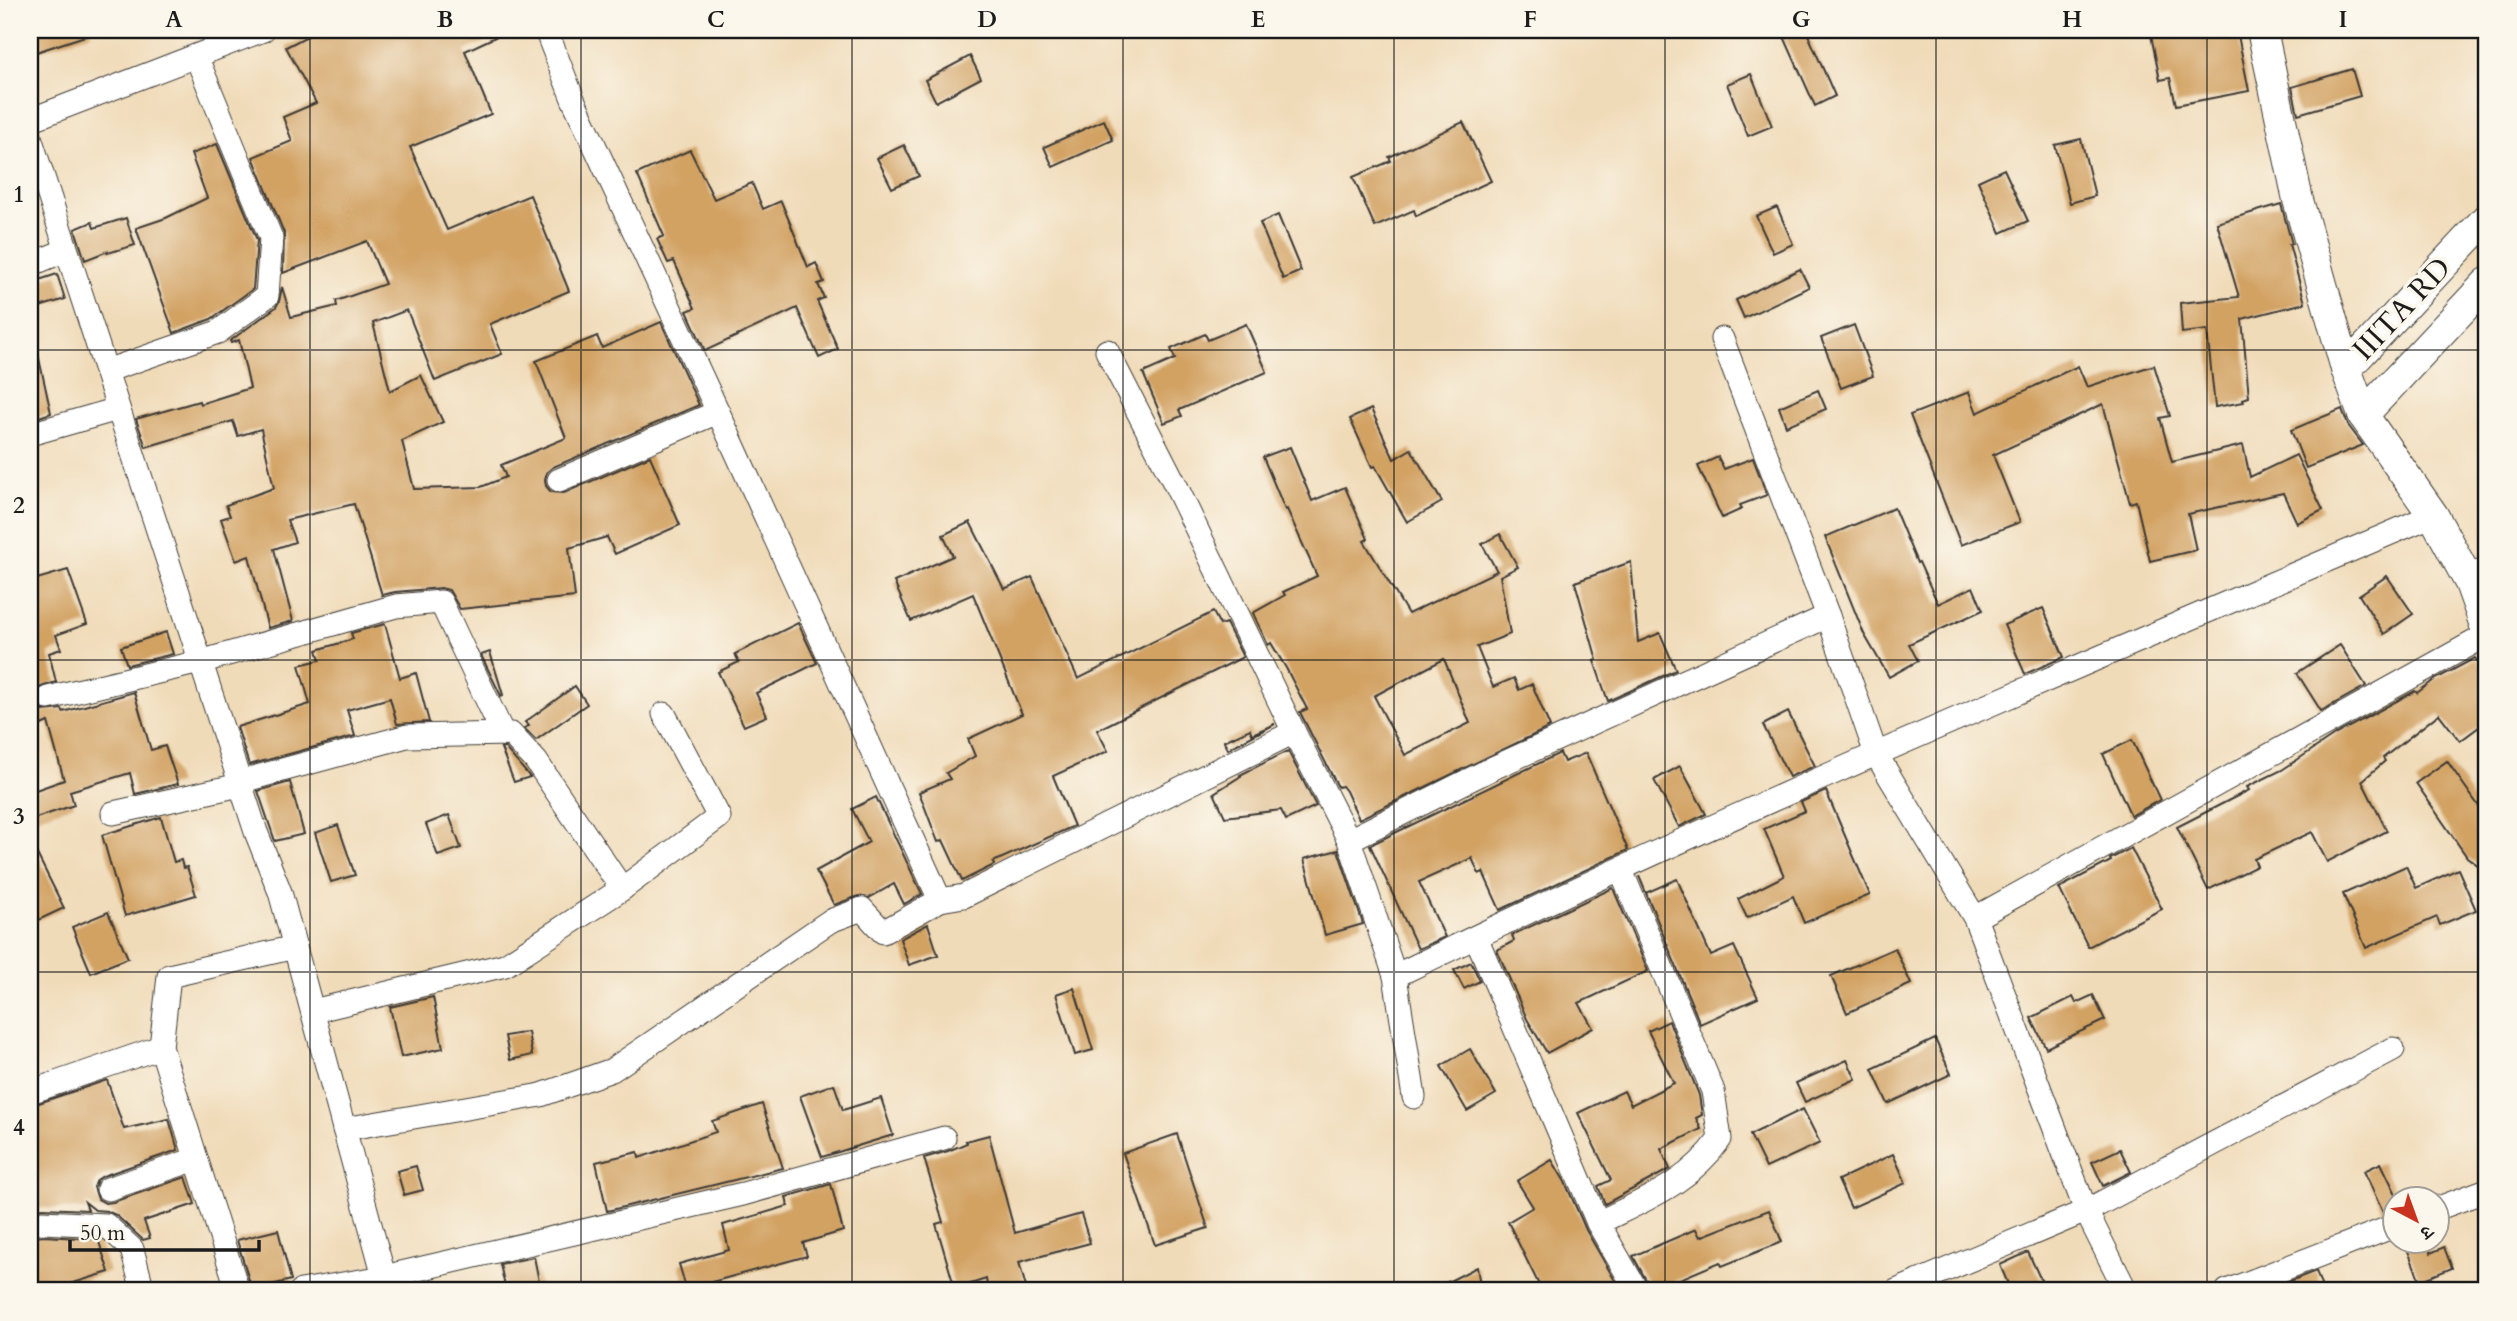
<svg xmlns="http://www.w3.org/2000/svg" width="2517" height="1321" font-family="Cardo,'Noto Serif Devanagari',serif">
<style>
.building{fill:#d2a263;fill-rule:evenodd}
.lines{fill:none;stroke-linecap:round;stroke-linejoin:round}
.minor-casing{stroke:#3c3934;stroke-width:25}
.tertiary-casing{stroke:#3c3934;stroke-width:32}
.minor{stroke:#fff;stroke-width:23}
.tertiary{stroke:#fff;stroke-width:30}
.grid{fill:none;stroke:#1c1c1c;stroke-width:2;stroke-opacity:0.55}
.labels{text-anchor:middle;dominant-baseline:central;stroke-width:7;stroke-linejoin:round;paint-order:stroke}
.street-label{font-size:30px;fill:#1c1c1c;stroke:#fbf7ec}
.neatline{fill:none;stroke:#1c1c1c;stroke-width:2.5}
.grid-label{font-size:23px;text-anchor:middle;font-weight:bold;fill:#1c1c1c}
</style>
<rect width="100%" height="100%" fill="#fbf7ec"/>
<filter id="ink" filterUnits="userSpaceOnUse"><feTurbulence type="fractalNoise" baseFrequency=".0143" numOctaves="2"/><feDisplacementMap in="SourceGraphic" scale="14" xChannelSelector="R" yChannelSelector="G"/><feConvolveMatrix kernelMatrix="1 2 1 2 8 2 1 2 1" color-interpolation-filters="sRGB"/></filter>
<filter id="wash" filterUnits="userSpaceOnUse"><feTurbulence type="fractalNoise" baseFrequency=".00686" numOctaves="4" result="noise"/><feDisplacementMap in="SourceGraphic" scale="28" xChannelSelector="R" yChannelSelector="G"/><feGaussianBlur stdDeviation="1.57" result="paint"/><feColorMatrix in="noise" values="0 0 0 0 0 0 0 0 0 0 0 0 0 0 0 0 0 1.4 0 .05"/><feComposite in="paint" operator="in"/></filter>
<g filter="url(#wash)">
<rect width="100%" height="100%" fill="#f0dbb9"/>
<g id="blocks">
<!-- building -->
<g class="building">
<path d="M30 30H90L91 34 30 54Z"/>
<path d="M319 30H510L465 51 491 114 410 147 447 230 530 195 569 291 490 324 502 354 435 381 407 310 373 323 390 391 421 375 443 422 402 441 414 489 481 487 506 477 501 465 566 438 536 361 597 336 602 348 661 322 699 405 553 467 547 472 545 479 546 486 551 492 564 493 650 456 680 525 615 554 607 537 569 548 575 597 460 609 449 590 441 588 395 592 382 595 354 504 287 520 295 542 274 549 293 621 268 628 249 556 236 561 221 519 230 516 226 505 274 488 261 429 238 436 233 421 146 447 136 419 199 401 200 404 250 388 239 340 231 343 230 341 276 307 279 302 282 287 291 317 337 306 336 301 385 284 367 241 283 273 284 233 253 157 292 141 283 117 316 103 286 47Z"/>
<path d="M1781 30H1806L1835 96 1815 106Z"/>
<path d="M2150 30H2237L2249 91 2176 105 2170 78 2160 80Z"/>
<path d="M970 56 981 78 936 102 925 80Z"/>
<path d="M2352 69 2360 96 2298 114 2292 87Z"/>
<path d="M1751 74 1772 126 1748 136 1727 84Z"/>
<path d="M1104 120 1113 140 1053 167 1044 147Z"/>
<path d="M1463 122 1491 181 1416 216 1414 210 1375 227 1353 177 1391 161 1389 157Z"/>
<path d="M2081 139 2095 196 2070 203 2055 145Z"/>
<path d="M217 144 257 240 253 289 211 319 174 333 136 228 166 218 207 198 191 154Z"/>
<path d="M904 145 919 176 892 188 877 158Z"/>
<path d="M690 150 714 199 752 183 763 209 781 201 808 267 816 263 824 282 818 284 824 298 817 301 838 349 819 358 797 308 705 351 687 311 695 308 674 261 668 263 657 239 664 236 637 174Z"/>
<path d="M2004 169 2028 221 2001 233 1978 181Z"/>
<path d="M2281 204 2292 244H2289L2305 303 2242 319 2249 397 2243 399 2244 402 2215 407 2207 330 2182 333 2180 303 2239 297 2217 223Z"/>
<path d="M1777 207 1793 244 1773 253 1756 216Z"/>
<path d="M1278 215 1301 271 1283 279 1260 223Z"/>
<path d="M126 218 135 245 108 253V251L85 260 75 229 92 222 94 228Z"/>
<path d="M1800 269 1809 287 1744 318 1736 300Z"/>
<path d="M57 274 65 299 30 310V283Z"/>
<path d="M1246 324 1267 372 1179 410 1182 416 1164 423 1143 373 1175 359 1171 349 1205 334 1208 340Z"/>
<path d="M1854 325 1873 376 1841 388 1821 338Z"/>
<path d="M38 354 51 413 30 420V355Z"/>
<path d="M2154 365 2170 416 2160 418 2172 462 2243 445 2250 477 2296 455 2323 510 2297 523 2283 493 2188 514 2196 550 2150 561 2136 501 2130 503 2103 404 1993 455 2020 522 1961 545 1910 415 1969 392 1977 413 2078 366 2087 387Z"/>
<path d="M1818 390 1826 409 1786 426 1779 407Z"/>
<path d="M1371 409 1394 459 1411 449 1442 502 1407 522 1375 466 1372 467 1350 419Z"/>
<path d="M2342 409 2348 425 2363 445 2306 468 2291 430Z"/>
<path d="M1290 447 1312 501 1345 487 1368 539 1364 541 1408 614 1497 571 1482 544 1500 534 1518 567 1500 576 1510 634 1477 647 1493 687 1514 678 1519 690 1532 684 1550 727 1359 819 1346 791 1342 786 1338 787 1307 726 1300 712 1307 709 1286 668 1271 643 1268 645 1253 613 1285 595 1283 592 1317 576 1287 509 1285 510 1263 457ZM1444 659 1470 723 1405 755 1374 696Z"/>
<path d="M1718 457 1724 469 1753 458 1767 495 1740 505 1742 509 1722 518 1698 466Z"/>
<path d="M1894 508 1917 563 1919 562 1938 604 1973 587 1983 610 1909 644 1918 661 1889 677 1864 634 1825 537Z"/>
<path d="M970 522 1004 589 1032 577 1078 679 1213 612 1220 625 1226 623 1243 657 1097 730 1108 751 1053 776 1074 826 993 862 994 865 962 881 943 840 938 842 919 792 950 779 946 773 975 756 968 739 1022 714 973 594 911 621 894 582 953 556 943 535Z"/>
<path d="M1631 562 1638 642 1660 633 1676 670 1608 701 1594 661 1597 660 1575 582Z"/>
<path d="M68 570 87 624 56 635 61 649 49 653 56 682 38 688 34 695 35 702 43 711 62 709 63 712 134 692 151 750 165 746 178 784 135 794 130 773 70 791 74 805 30 820V792L64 780 48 722 30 730V581Z"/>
<path d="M2387 576 2413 614 2384 634 2359 595Z"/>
<path d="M2043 608 2064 657 2025 674 2004 625Z"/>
<path d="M798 623 817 663 756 693 767 716 744 726 718 672 739 662 735 654Z"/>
<path d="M385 624 400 678 416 673 429 722 397 724 390 698 347 710 355 736 249 765 237 727 310 704 299 665 320 660 317 650 353 639 351 633Z"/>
<path d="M166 632 173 654 127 665 121 647Z"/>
<path d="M2340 645 2366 686 2321 711 2297 673Z"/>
<path d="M490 652 503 695 501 696 481 655Z"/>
<path d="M2475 658 2487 674V721L2460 741 2439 714 2383 758 2385 761 2362 781 2387 831 2327 862 2312 832 2254 859 2257 866 2208 890 2177 827 2249 790 2247 787 2282 770 2336 734 2415 691 2417 693 2434 680Z"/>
<path d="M575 686 587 704 536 740 524 728 529 726 525 722Z"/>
<path d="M1788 712 1815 766 1789 777 1763 725Z"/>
<path d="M1275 724 1228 749 1224 741 1250 729 1252 734Z"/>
<path d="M2132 740 2160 800 2131 816 2103 754Z"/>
<path d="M501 748H505L530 777 514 782Z"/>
<path d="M1288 751 1316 806 1286 820 1281 810 1225 817 1214 793 1241 776 1240 775Z"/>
<path d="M1560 753 1564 762 1586 753 1628 850 1500 910 1483 872 1479 874 1472 858 1419 882 1445 937 1418 949 1370 845Z"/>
<path d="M2447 761 2487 818V872L2467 857 2416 783Z"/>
<path d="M1680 766 1706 814 1679 827 1654 780Z"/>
<path d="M290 782 304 834 275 841 258 791Z"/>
<path d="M1826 791 1870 895 1804 923 1793 896 1747 918 1738 899 1784 876 1764 829 1805 811 1801 802Z"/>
<path d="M876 797 922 894 904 904 894 884 869 898 858 896 834 905 816 871 869 842 852 809Z"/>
<path d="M449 815 461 848 438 856 426 824Z"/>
<path d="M161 817 174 862 181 860 183 868 187 867 196 895 125 916 102 835Z"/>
<path d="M338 825 355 875 331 882 315 833Z"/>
<path d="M30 840 64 908 30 924Z"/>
<path d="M2131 848 2162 909 2088 947 2059 888 2111 861 2110 859Z"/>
<path d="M1338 850 1363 924 1325 935 1304 859Z"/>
<path d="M2406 866 2416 888 2458 869 2476 910 2440 925 2437 917 2366 948 2343 894Z"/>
<path d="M1639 876 1646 893 1677 879 1711 956 1734 946 1758 998 1700 1024Z"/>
<path d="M1613 888 1648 971 1579 1003 1593 1028 1547 1053 1527 1019 1497 950 1514 941 1512 935Z"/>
<path d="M108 912 128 958 91 973 72 927Z"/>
<path d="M928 924 938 955 909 965 900 939Z"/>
<path d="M1895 948 1911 984 1847 1013 1831 976Z"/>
<path d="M1471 962 1480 981 1464 989 1454 970Z"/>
<path d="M1074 988 1093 1050 1075 1055 1056 994Z"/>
<path d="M2093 995 2105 1020 2046 1048 2031 1018 2073 997 2076 1003Z"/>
<path d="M433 997 443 1048 401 1057 390 1007Z"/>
<path d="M1669 1021 1699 1095 1702 1115 1696 1118 1701 1129 1661 1149 1670 1169 1605 1204 1598 1186 1611 1180 1578 1113 1624 1091 1631 1105 1674 1083 1648 1031Z"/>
<path d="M528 1032 532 1055 510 1060 505 1036Z"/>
<path d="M1935 1039 1951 1074 1888 1104 1872 1069Z"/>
<path d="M1470 1049 1496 1094 1467 1111 1441 1066Z"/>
<path d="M1847 1060 1856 1079 1805 1102 1796 1083Z"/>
<path d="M107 1080 124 1129 169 1119 178 1150 103 1176 97 1180 94 1187 98 1199 105 1203 113 1202 186 1177 195 1204 144 1221 150 1238 143 1240 116 1215 107 1211 95 1210 85 1202 88 1210 43 1208 30 1210V1106Z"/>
<path d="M834 1084 843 1110 881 1098 893 1135 822 1157 800 1096Z"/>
<path d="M762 1104 783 1168 607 1211 596 1162 638 1152 639 1158 716 1132 712 1121Z"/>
<path d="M1803 1109 1820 1143 1766 1168 1750 1135Z"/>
<path d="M1177 1134 1208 1228 1155 1245 1123 1153Z"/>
<path d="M989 1135 1015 1233 1081 1214 1090 1243 1019 1262 1027 1291H988L986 1279 955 1289 936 1224 943 1222 924 1158 948 1151 967 1143 966 1141Z"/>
<path d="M2120 1149 2131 1172 2103 1186 2092 1162Z"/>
<path d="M1893 1154 1906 1183 1851 1208 1838 1180Z"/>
<path d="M1552 1160 1565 1182 1586 1230 1621 1291H1542L1508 1222 1533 1207 1517 1181Z"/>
<path d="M2381 1163 2395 1192V1212L2384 1215 2364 1171Z"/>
<path d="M416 1166 423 1190 404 1195 397 1171Z"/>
<path d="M831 1184 843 1231 803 1243 807 1256 708 1283 710 1291H687L679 1264 729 1250 723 1225 788 1206 786 1197Z"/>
<path d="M1769 1210 1782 1242 1722 1266 1720 1262 1652 1291 1633 1256 1696 1229 1700 1237Z"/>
<path d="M278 1230 291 1280 252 1290 237 1240Z"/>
<path d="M43 1236 98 1239 109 1272 47 1291H30V1238Z"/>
<path d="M2404 1241H2426L2431 1253 2444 1247 2452 1268 2420 1281Z"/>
<path d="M2028 1252 2046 1291H2011L2000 1265Z"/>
<path d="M534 1257 541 1291H506L500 1264Z"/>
<path d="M1477 1267 1481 1291H1430Z"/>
<path d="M2316 1271 2323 1291H2265Z"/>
</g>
</g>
</g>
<g filter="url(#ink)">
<use href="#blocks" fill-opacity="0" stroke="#3c3934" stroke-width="2"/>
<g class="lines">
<!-- minor casing -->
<g class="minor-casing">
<g id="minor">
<path d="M546 30 573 99 718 412 559 480"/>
<path d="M30 120 263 30"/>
<path d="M30 137 256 832 280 892 388 1291"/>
<path d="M30 265 66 250"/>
<path d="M1722 339 1828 616 1876 754 1975 918 2086 1211 2126 1291"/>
<path d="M1107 351 1175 484 1294 732 1349 840 1395 976 1414 1097"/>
<path d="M106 371 218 332 267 296 271 238 196 56"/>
<path d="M718 412 940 900 964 896 1294 732"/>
<path d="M30 434 118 409"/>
<path d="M2470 583 2487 566"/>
<path d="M48 698 200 662 396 606 441 602 503 734"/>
<path d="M113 813 240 785 246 780 407 736 511 734 536 761 622 889"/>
<path d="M1349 840 1493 768 1828 616"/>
<path d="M1975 918 2487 635"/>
<path d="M1476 937 1598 1223 1637 1291"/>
<path d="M1395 976C1735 809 2085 664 2433 515"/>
<path d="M313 1011 505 965 622 889 719 817 664 714"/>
<path d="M161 1047 238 1291"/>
<path d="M30 1092 161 1047 169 976 295 947"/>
<path d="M344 1129 541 1095 612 1070 830 921 862 909 883 932 940 900"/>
<path d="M108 1189 196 1159"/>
<path d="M2436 1209 2487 1190"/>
<path d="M1598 1223C1646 1199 1688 1184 1720 1139L1713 1091 1621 870"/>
<path d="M30 1224 42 1222 106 1225 132 1249 143 1291"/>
<path d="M301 1291 384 1277 743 1194 944 1138"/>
<path d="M1896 1291 2086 1211 2393 1049"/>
<path d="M2227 1291 2394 1226"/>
</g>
</g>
<!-- tertiary casing -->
<g class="tertiary-casing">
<g id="tertiary">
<path d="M2262 30 2298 200 2346 369 2363 415 2433 515 2470 583 2487 631"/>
<path d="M2346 369 2487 218"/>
<path d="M2363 415 2487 283"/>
</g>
</g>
<!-- minor -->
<use href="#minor" class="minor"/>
<!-- tertiary -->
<use href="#tertiary" class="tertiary"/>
</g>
</g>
<!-- grid -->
<path class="grid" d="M310 30V1291M581 30V1291M852 30V1291M1123 30V1291M1394 30V1291M1665 30V1291M1936 30V1291M2207 30V1291M30 350H2487M30 660H2487M30 972H2487"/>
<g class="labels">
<!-- street labels -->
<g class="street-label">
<text transform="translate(2402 309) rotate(-47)">IIITA RD</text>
</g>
</g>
<!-- margin -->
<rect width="2517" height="1321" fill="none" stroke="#fbf7ec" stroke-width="77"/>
<!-- north arrow -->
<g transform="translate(2416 1220) rotate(139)"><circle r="33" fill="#fbf7ec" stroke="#a29f99" stroke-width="2"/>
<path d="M0-5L12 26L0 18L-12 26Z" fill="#c8321e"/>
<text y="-10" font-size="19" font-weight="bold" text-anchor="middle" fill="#1c1c1c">उ</text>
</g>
<!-- scale -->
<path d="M70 1240v10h189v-10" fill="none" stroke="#1c1c1c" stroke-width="3.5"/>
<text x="80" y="1240" font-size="21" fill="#1c1c1c" stroke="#fbf7ec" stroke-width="5" paint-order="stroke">50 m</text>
<rect x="38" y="38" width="2440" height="1244" class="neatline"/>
<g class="grid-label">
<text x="174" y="27">A</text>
<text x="445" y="27">B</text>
<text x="716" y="27">C</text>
<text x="987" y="27">D</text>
<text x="1258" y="27">E</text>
<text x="1530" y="27">F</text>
<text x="1801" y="27">G</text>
<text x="2072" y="27">H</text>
<text x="2343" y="27">I</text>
<text x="19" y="202">1</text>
<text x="19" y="513">2</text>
<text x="19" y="824">3</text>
<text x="19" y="1135">4</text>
</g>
</svg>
